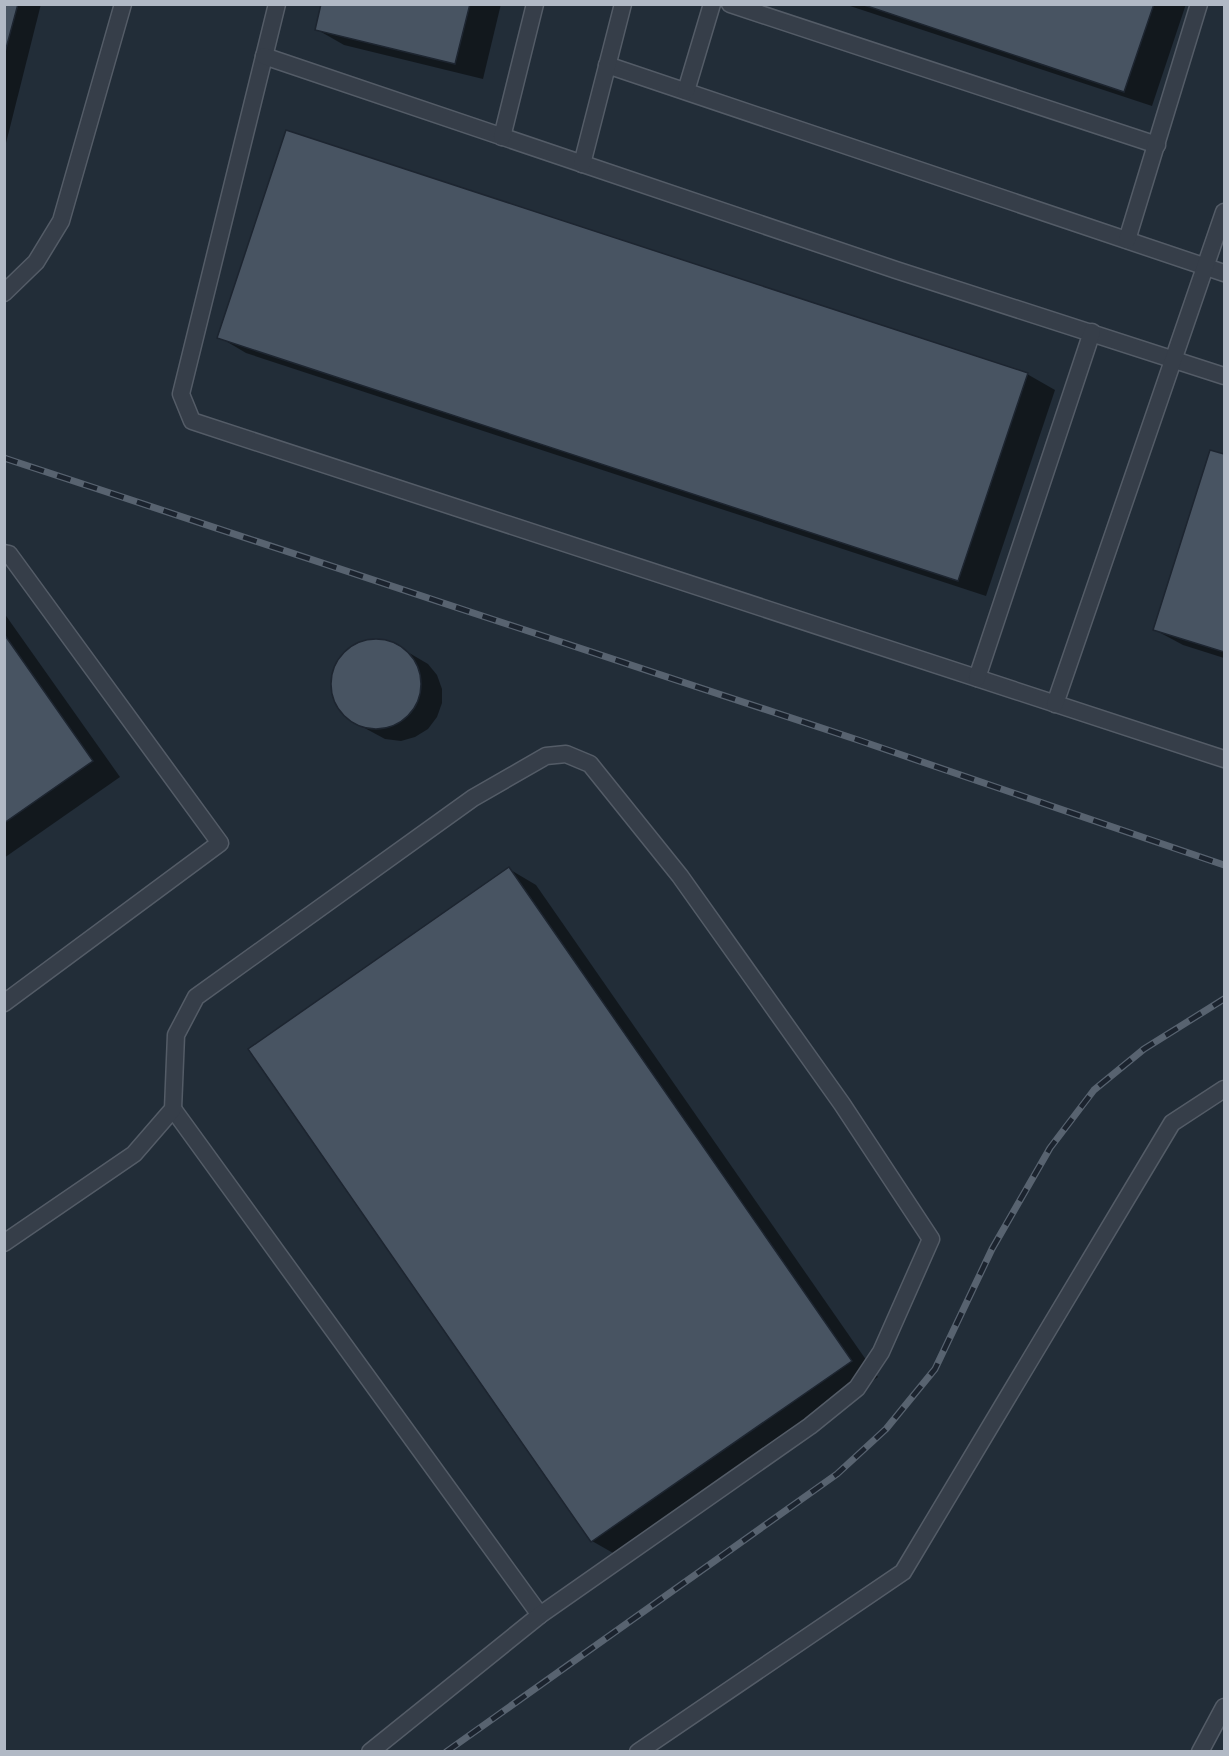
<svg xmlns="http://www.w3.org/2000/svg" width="1229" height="1756" font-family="Rubik,sans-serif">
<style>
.shadow{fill:#0007}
.building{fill:#485462;stroke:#1d2530;stroke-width:1.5}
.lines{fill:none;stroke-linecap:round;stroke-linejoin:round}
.lane-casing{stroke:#545c67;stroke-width:19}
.lane{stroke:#363e49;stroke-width:16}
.rail-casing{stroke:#586370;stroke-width:7}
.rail{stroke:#1b232e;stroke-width:4.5;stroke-dasharray:14;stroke-linecap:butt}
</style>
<rect width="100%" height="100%" fill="#222d38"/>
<!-- shadow -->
<g class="shadow">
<path d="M4 4H41L4 151Z"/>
<path d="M323 4H501L483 79 344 45 316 29Z"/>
<path d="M844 4H1186L1152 106Z"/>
<path d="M219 337 1027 374 1055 390 986 596 246 353Z"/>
<path d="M1211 452 1224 456V658L1183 645 1155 630Z"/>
<path d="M4 613 120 777 4 858Z"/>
<path d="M381 640 394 644 428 664 437 675 442 689V703L437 717 428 729 415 737 401 741 385 739 372 732 350 720 340 709 334 695 332 680 336 667 354 646Z"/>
<path d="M509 869 536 885 878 1377 620 1557 592 1541Z"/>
</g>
<!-- building -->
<g class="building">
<path d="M4 4H18L4 56Z"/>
<path d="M321 4H470L455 64 315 30Z"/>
<path d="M861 4H1154L1124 92Z"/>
<path d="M286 130 1028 373 958 581 217 338Z"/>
<path d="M1210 450 1224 454V652L1153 630Z"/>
<path d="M4 634 93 761 4 823Z"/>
<circle cx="376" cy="684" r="45"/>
<path d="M509 867 852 1361 591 1542 248 1049Z"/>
</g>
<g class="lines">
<!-- lane casing -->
<g class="lane-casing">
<g id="lane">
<path d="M277 4 181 394 192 421 1224 759"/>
<path d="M730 4 1157 145"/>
<path d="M264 56 896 270 1224 376"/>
<path d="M607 65 1224 273"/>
<path d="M686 91 712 4"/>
<path d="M502 137 535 4"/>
<path d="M582 164 623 4"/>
<path d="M1127 240 1199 4"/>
<path d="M4 293 36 262 61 221 123 4"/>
<path d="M4 553 9 554 220 843 4 1003"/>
<path d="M977 678 1092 332"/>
<path d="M1055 704 1224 212"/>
<path d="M173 1109 540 1615"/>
<path d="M4 1243 134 1154 173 1109 176 1035 196 997 473 798 546 756 566 754 590 764 680 876 842 1104 931 1239 881 1352 857 1388 810 1426 540 1615 370 1752"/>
<path d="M638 1752 903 1572 1172 1123 1224 1089"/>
<path d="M1200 1752 1224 1707"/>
</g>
</g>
<!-- lane -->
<use href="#lane" class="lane"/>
<!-- rail casing -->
<g class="rail-casing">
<g id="rail">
<path d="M4 458 861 741 1224 865"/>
<path d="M446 1752 837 1474 886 1429 935 1369 992 1249 1050 1148 1094 1090 1144 1049 1224 999"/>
</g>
</g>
<!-- rail -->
<use href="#rail" class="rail"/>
</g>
<!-- border -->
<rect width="1229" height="1756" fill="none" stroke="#b1b9c5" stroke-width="12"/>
</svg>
